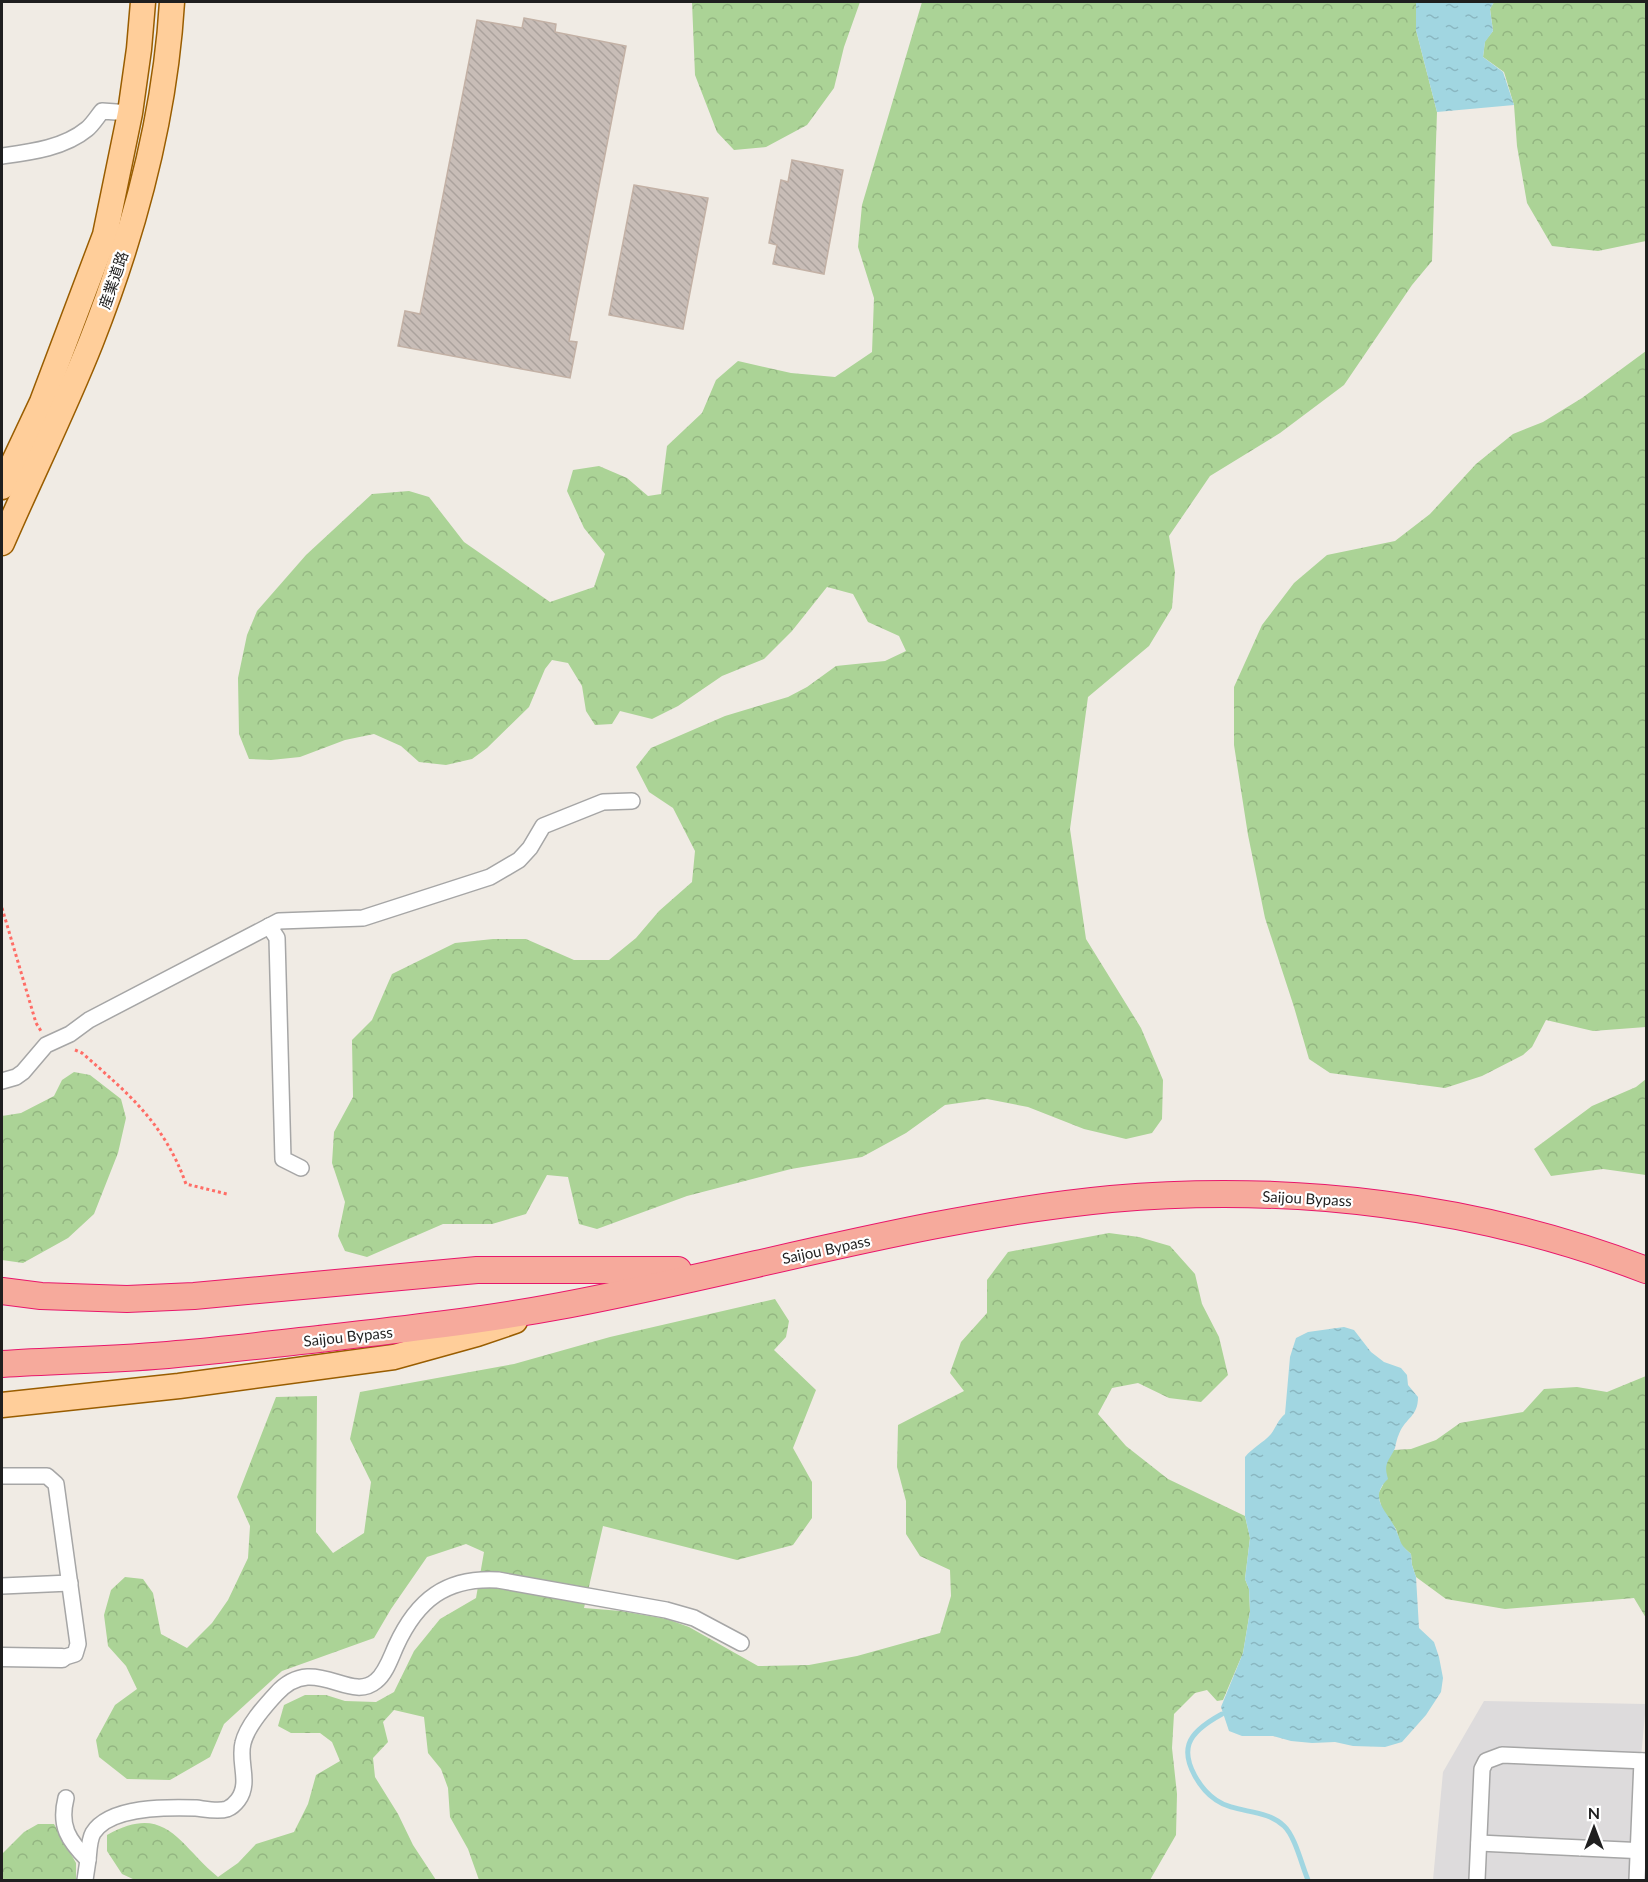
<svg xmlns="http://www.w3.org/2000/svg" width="1648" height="1882" font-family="Lato,'Noto Sans JP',sans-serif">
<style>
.residential{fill:#dddbdc}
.forest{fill:url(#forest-crowns)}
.water{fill:url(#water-ripples)}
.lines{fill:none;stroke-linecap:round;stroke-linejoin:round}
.stream{stroke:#a1d6e1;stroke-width:5}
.building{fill:url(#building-back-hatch);stroke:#c3b1a5;stroke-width:1.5}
.minor-casing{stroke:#a6a6a6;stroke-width:18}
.tertiary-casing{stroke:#a6a6a6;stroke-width:21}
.primary-casing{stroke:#995d00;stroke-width:27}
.trunk-casing{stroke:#e8176b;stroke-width:28}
.path{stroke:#ff6d66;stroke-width:3;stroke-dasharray:3 3;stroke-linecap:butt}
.minor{stroke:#fff;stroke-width:15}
.tertiary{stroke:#fff;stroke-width:18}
.primary{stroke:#ffce9a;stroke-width:24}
.trunk{stroke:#f6aa9c;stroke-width:26}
.labels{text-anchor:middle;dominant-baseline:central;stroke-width:4.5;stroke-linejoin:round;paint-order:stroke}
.street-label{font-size:15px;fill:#1f1f1f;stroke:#fff}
</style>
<defs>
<pattern id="forest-crowns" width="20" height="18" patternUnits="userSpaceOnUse" patternTransform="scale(1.5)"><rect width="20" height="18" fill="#abd396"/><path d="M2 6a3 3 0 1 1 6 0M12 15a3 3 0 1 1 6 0" fill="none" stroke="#93b581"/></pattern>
<pattern id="water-ripples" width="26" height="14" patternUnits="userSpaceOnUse" patternTransform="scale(1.5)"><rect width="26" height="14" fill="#a1d6e1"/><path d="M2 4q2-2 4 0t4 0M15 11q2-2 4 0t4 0" fill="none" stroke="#8ab7c1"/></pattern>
<pattern id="building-back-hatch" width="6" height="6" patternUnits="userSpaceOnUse" patternTransform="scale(1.5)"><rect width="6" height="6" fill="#c8bdb7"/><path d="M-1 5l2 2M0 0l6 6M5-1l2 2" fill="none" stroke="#aba29d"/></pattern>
</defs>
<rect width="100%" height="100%" fill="#f0ebe4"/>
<!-- residential -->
<path class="residential" d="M1484 1701 1646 1704 1641 1757 1646 1758V1880H1433L1443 1772Z"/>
<!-- forest -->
<g class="forest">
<path d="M692 2H860L844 47 834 88 807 125 766 147 734 150 717 132 695 75Z"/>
<path d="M922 2H1416V30L1437 112 1432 261 1412 285 1344 385 1280 433 1210 476 1169 536 1175 572 1172 608 1149 646 1088 697 1070 829 1086 939 1141 1028 1163 1080 1162 1119 1152 1133 1126 1139 1084 1129 1028 1107 987 1099 945 1105 906 1133 862 1157 791 1169 687 1196 597 1229 579 1224 568 1177 547 1175 526 1214 492 1224H443L367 1257 345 1251 338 1236 345 1202 332 1163 334 1132 353 1097 352 1040 372 1020 392 974 455 943 493 939H526L574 960H609L636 938 659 911 692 882 695 851 673 808 649 792 636 767 651 748 725 716 788 697 807 687 836 666 885 661 906 651 899 636 868 622 853 594 827 587 792 631 764 659 722 676 678 706 652 719 620 711 612 724 595 725 586 711 582 686 568 663 552 660 545 669 529 707 487 748 472 759 446 765 419 762 401 746 374 734 345 740 300 757 271 760 249 759 239 734 238 678 247 635 257 611 306 555 372 494 409 491 429 497 464 542 550 602 594 587 605 554 584 528 567 491 573 470 599 466 627 478 648 496 661 494 667 446 702 413 716 380 738 361 791 373 835 377 872 352 874 298 858 247 862 205Z"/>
<path d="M1494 2H1646V241L1598 251 1552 246 1527 203 1517 146 1514 105 1504 72 1483 57 1485 41 1493 31 1490 9Z"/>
<path d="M1646 351V1027L1593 1031 1546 1020 1532 1047 1523 1055 1482 1076 1445 1088 1330 1073 1309 1059 1294 1007 1265 918 1248 835 1234 745V687L1262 625 1294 583 1327 555 1395 541 1430 514 1476 464 1513 434 1543 422 1582 398Z"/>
<path d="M74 1072 90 1075 121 1099 126 1118 118 1153 94 1214 68 1238 23 1263 2 1260V1116L21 1113 54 1096 62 1080Z"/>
<path d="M1646 1079V1175L1603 1169 1551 1176 1534 1149 1592 1106 1636 1087Z"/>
<path d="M1109 1233 1139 1237 1170 1246 1195 1274 1202 1304 1219 1337 1228 1375 1201 1402 1169 1398 1138 1383 1112 1388 1098 1414 1126 1446 1168 1479 1245 1516 1250 1538 1245 1579 1249 1589 1250 1611 1243 1653 1223 1700 1217 1701 1207 1690 1195 1693 1174 1714 1172 1748 1177 1794 1176 1835 1150 1880H479L468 1849 450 1817 448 1788 441 1769 428 1753 424 1717 394 1710 383 1722 388 1742 373 1758 375 1777 398 1814 413 1845 436 1880H135L122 1874 107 1851V1835C166 1802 178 1844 218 1877L238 1863 256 1844 294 1832 308 1804 316 1775 340 1761 332 1742 320 1733H291L278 1726 284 1705 305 1695H326L345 1701 376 1702 394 1692 414 1651 440 1619 476 1598 484 1552 466 1544 427 1557 391 1609 374 1638 282 1671 224 1724 210 1757 170 1780 127 1779 99 1757 96 1740 115 1705 137 1689 126 1666 108 1646 104 1615 111 1590 125 1577 143 1579 153 1593 161 1634 187 1648 212 1623 228 1600 248 1558 250 1526 237 1497 276 1397 317 1396 316 1532 333 1553 364 1533 371 1482 350 1439 360 1392 514 1364 610 1337 775 1299 789 1321 786 1337 774 1350 816 1390 793 1448 812 1482V1518L793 1545 737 1560 603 1526 584 1608 621 1611 667 1619 689 1627 758 1666 809 1665 857 1656 940 1633 951 1596 950 1570 920 1556 906 1534V1501L897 1467 898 1425 964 1391 950 1373 961 1342 987 1313V1280L1008 1252Z"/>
<path d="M1646 1376V1618L1634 1598 1505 1609 1446 1599 1416 1577 1412 1565 1411 1554 1401 1545 1396 1529 1382 1509 1378 1494 1383 1485 1387 1458 1394 1450 1411 1449 1436 1440 1460 1423 1523 1412 1544 1389 1577 1387 1607 1392Z"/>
<path d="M38 1824H54L76 1863V1880H2V1854L24 1832Z"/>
</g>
<!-- water -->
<g class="water">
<path d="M1416 2H1494L1490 9 1493 31 1485 42 1483 57 1503 72 1514 105 1437 112 1416 30Z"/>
<path d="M1344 1327 1354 1330 1371 1352 1384 1362 1401 1368 1407 1375 1408 1385 1418 1397C1418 1417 1406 1417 1399 1434 1397 1438 1396 1443 1395 1448 1389 1462 1383 1462 1388 1479 1367 1499 1388 1511 1396 1530 1402 1544 1399 1543 1411 1554L1412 1565 1416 1577 1419 1628 1434 1642 1439 1657 1443 1678 1441 1692 1426 1715 1402 1742 1385 1747 1353 1746 1335 1742 1312 1743 1291 1741 1273 1736H1242L1229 1731 1221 1707 1243 1653 1250 1611 1249 1589 1245 1579 1250 1538 1245 1516V1457C1252 1448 1263 1443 1271 1434 1276 1427 1278 1420 1285 1414L1290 1357 1296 1338 1308 1332Z"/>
</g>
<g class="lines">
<!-- stream -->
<path class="stream" d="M1222 1714C1211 1720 1193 1731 1189 1744 1183 1763 1201 1790 1216 1800 1236 1814 1265 1808 1284 1826 1295 1836 1302 1866 1308 1880"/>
</g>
<!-- building -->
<g class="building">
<path d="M524 18 556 24 555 32 626 46 569 341 577 342 570 378 398 346 405 311 420 314 477 20 522 28Z"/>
<path d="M792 160 843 170 824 274 773 264 777 245 769 243 781 180 788 182Z"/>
<path d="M634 185 708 198 683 329 609 315Z"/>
</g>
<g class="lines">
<!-- minor casing -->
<g class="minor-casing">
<g id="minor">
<path d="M2 156C31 152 64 148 87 129 93 124 97 117 102 111L130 113"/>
<path d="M269 926 277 938 283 1159 301 1168"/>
<path d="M2 1081 16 1077 23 1072 46 1045 70 1034 89 1020 279 921 363 918 490 877 519 860 530 848 543 826 603 802 632 801"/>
<path d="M2 1476H47L56 1484 78 1644 75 1654 62 1658"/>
<path d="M2 1586 70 1583"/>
<path d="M66 1798C59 1826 68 1840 88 1860L85 1880"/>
<path d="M1479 1843 1646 1851"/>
<path d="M88 1860C89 1851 89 1840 93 1833 110 1806 168 1807 196 1808 205 1809 218 1812 227 1809 232 1807 235 1804 238 1800 251 1783 238 1762 243 1743 247 1726 264 1707 276 1694 314 1652 349 1704 376 1681 386 1673 391 1657 396 1646 417 1600 446 1577 498 1580L666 1610 694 1618 741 1643"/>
<path d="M1477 1880 1482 1769 1486 1761 1502 1755 1646 1761"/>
<path d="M1637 1880 1642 1761"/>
</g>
</g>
<!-- tertiary casing -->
<g class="tertiary-casing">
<path id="tertiary" d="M2 1657 62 1658"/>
</g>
<!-- primary casing -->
<g class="primary-casing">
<g id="primary">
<path d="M2 487 42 402 105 235 130 113 139 49 143 2"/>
<path d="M2 543C31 476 64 410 91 342 134 233 165 119 172 2"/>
<path d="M2 1405 179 1386 394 1357 477 1334 515 1321"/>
</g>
</g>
<!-- trunk casing -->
<g class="trunk-casing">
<g id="trunk">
<path d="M2 1291 41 1296 127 1299 194 1296 477 1270H678"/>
<path d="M2 1364C60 1360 119 1360 177 1354 225 1350 272 1344 319 1339 399 1330 480 1321 560 1306 743 1272 924 1217 1111 1199 1291 1183 1477 1205 1646 1270"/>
</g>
</g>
<!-- path -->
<g class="path">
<path d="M2 908 36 1023 41 1031"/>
<path d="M75 1050 82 1053C129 1094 164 1123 186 1184L227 1194"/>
</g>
<!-- minor -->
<use href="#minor" class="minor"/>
<!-- tertiary -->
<use href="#tertiary" class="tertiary"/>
<!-- primary -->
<use href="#primary" class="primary"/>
<!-- trunk -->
<use href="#trunk" class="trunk"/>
</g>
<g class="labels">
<!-- street labels -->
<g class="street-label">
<text transform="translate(113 280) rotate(-71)">産業道路</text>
<text transform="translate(1307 1198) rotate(3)">Saijou Bypass</text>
<text transform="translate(826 1249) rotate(-12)">Saijou Bypass</text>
<text transform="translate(348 1336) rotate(-6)">Saijou Bypass</text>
</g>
</g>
<!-- border -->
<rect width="1648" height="1882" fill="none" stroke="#1f1f1f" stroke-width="6"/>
<!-- north arrow -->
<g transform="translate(1594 1828)" stroke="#ffffff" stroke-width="4.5" paint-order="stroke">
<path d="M0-4.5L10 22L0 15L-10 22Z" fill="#1f1f1f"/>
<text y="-9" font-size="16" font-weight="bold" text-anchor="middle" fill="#1f1f1f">N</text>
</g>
</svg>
